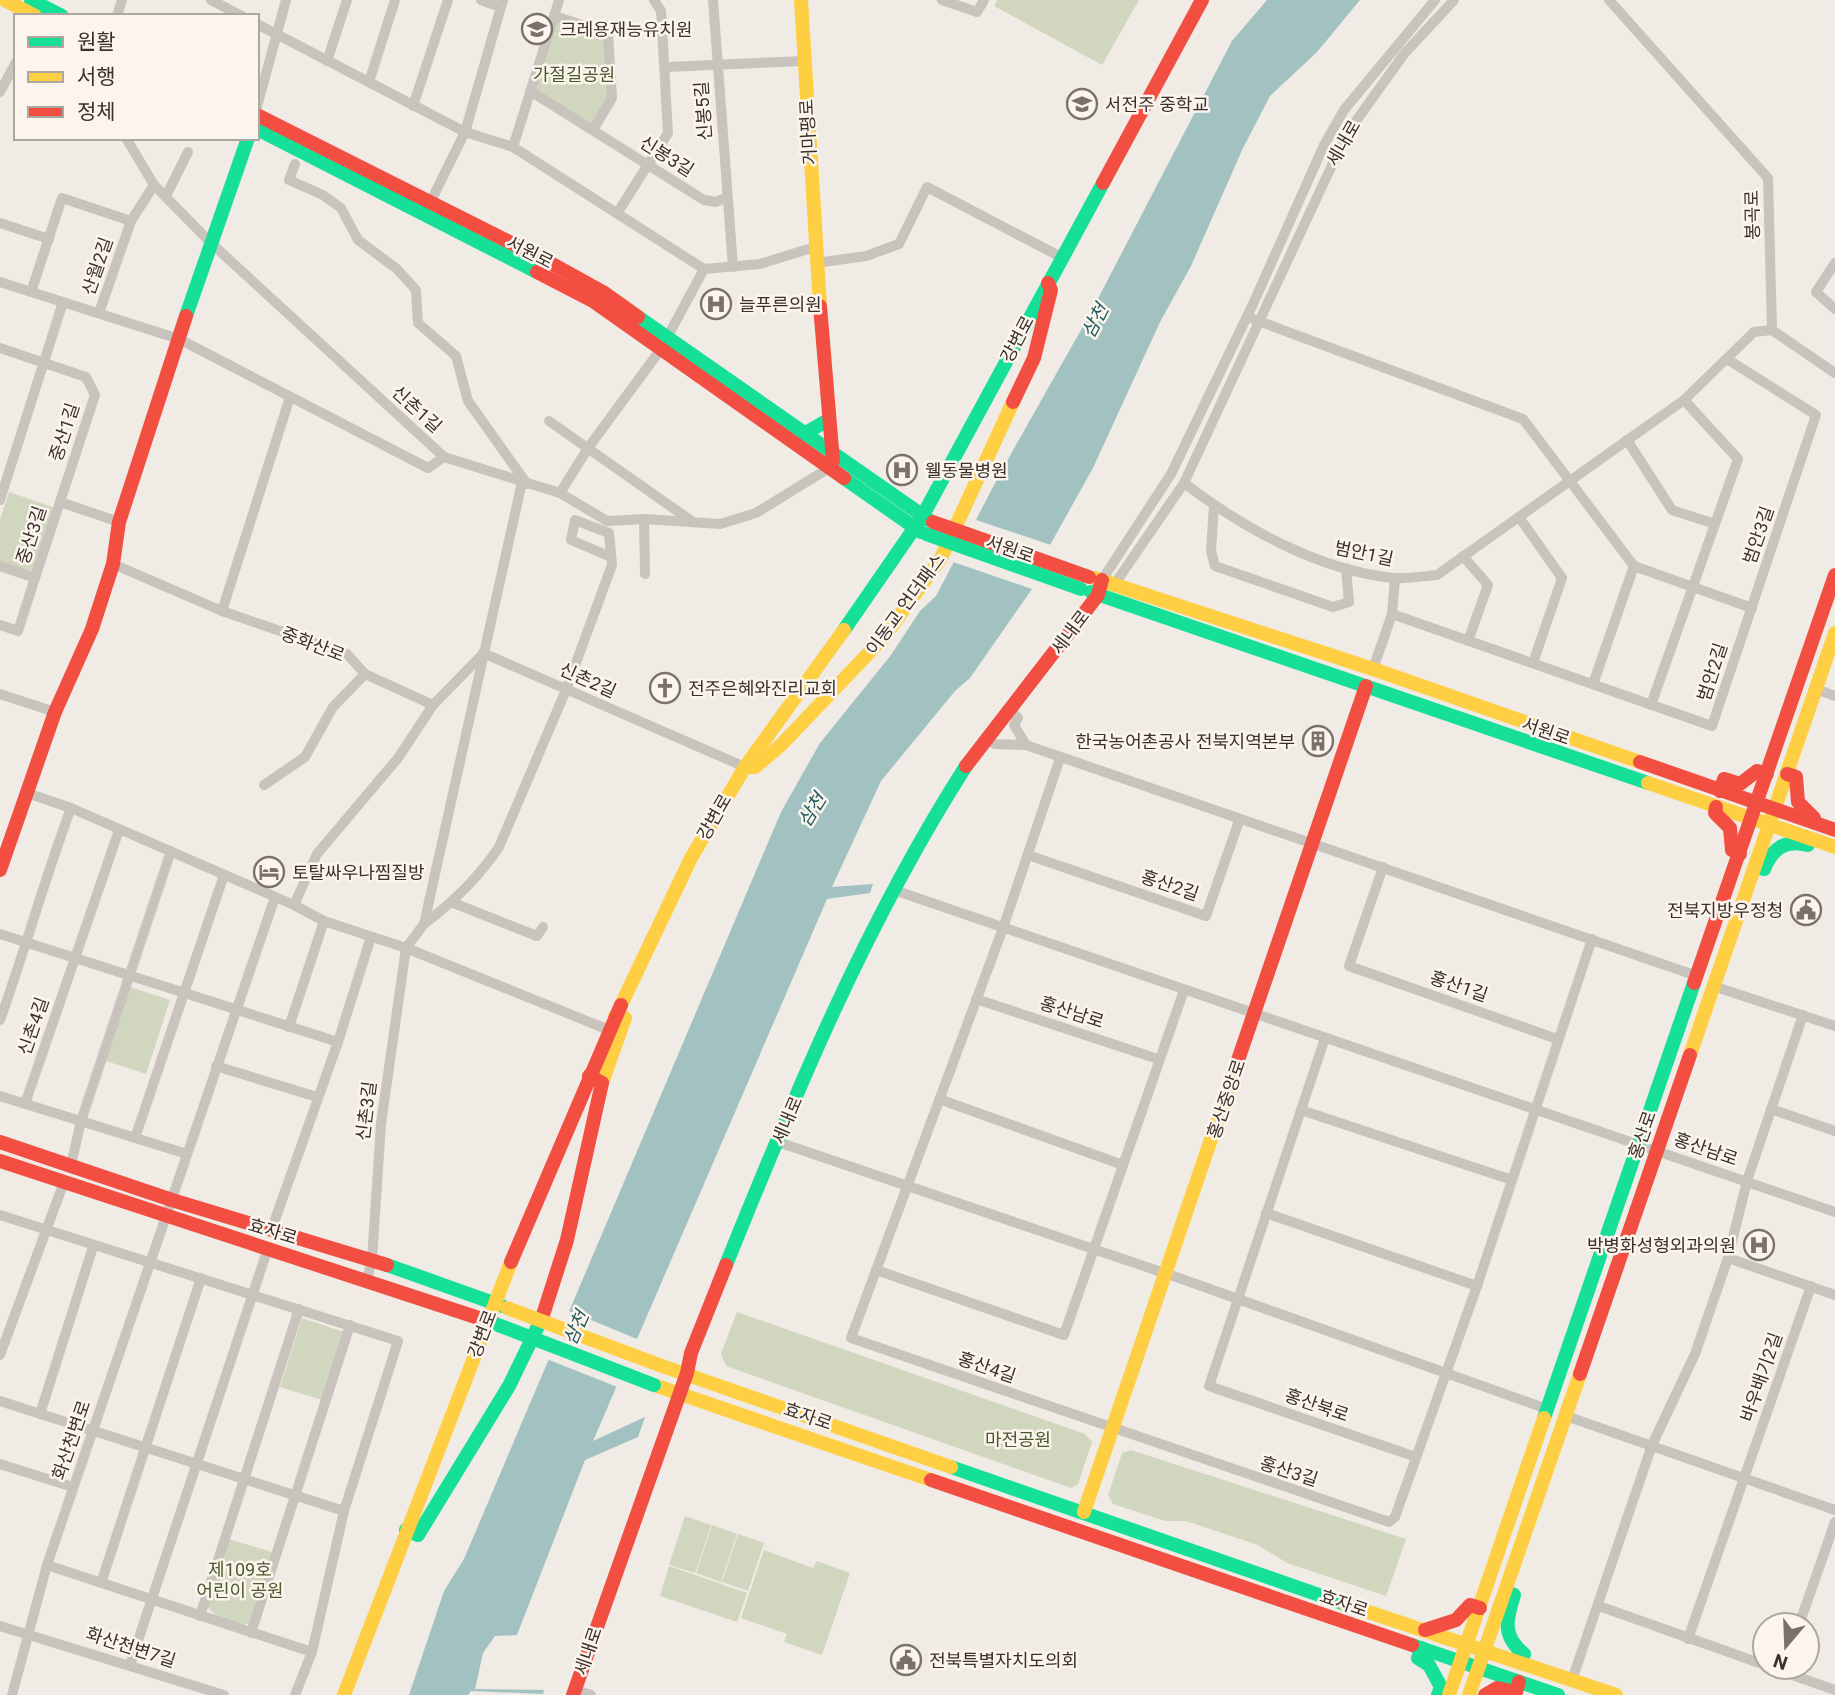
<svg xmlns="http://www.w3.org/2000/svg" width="1835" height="1695" font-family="Roboto,'Noto Sans KR',sans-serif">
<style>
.green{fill:#d1d6bf}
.water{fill:#a1c2c1}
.pier{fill:#f0ebe5}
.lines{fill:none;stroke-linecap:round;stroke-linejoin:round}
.street{stroke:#c9c3be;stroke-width:10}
.fast{stroke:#16e098;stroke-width:14}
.slow{stroke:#ffcf43;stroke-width:14}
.jam{stroke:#f24e42;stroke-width:14}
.fast-bridge{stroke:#16e098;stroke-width:14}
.slow-bridge{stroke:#ffcf43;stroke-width:14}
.jam-bridge{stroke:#f24e42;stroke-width:14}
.labels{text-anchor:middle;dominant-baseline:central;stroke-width:5;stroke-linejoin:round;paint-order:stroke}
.poi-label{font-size:18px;fill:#3b302b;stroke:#fbf5ee;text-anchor:start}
.park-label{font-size:18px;fill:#4a5a2e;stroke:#fbf5ee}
.street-label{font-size:18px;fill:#3b302b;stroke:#fbf5ee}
.water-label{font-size:19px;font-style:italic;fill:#1f5a5e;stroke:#fbf5ee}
</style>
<rect width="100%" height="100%" fill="#f0ebe5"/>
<!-- green -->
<g class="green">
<path d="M997 0H1139L1102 65 994 6Z"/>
<path d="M554 16 608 33 612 98 593 130 530 91Z"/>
<path d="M9 492 55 508 34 572 0 562V520Z"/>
<path d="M130 987 170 1000 146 1074 106 1061Z"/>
<path d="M737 1312 1085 1434 1092 1442 1078 1484 1071 1488 726 1366 721 1354Z"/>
<path d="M302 1318 344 1332 322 1400 280 1387Z"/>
<path d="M1131 1450 1406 1539 1386 1596 1287 1563 1258 1545 1186 1521H1165L1113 1504 1108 1495 1122 1453Z"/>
<path d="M685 1516 711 1525 695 1573 669 1565Z"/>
<path d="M712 1525 737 1534 721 1582 696 1573Z"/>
<path d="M738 1534 764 1543 748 1591 722 1582Z"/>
<path d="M229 1539 272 1552 249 1624C234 1624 216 1619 207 1606Z"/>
<path d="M764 1550 813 1568 817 1561 850 1573 822 1655 784 1642 787 1634 741 1618Z"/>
<path d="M669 1566 747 1593 737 1622 660 1596Z"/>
</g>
<!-- water -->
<path class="water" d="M1267 0H1360L1317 52 1270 96 1243 148 1191 266 1160 322 1093 468 1050 545 1032 589 970 678 955 691 881 781 832 887 873 884 870 893 827 899 593 1441 645 1417 638 1437 585 1460 517 1635 495 1636 483 1653 475 1689 544 1690 543 1694 471 1691 468 1695H409L444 1591 464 1559 781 812 820 743 891 655 920 611 936 596 1003 468 1090 314 1232 41Z"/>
<!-- pier -->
<g class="pier">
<path d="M973 519 1054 546 1035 590 950 561Z"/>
<path d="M564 1309 642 1341 620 1388 544 1358Z"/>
</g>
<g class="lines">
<!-- street -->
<g class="street">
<path d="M211 0 242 16"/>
<path d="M481 0 500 7"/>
<path d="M713 0 733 267"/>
<path d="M942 0 977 12 984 0"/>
<path d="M1609 0 1768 178 1772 330 1835 373"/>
<path d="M117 16 122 0"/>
<path d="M554 16 608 33 612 98 593 130"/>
<path d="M257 24 465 132 513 147 704 269 760 264 815 247"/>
<path d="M327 61 347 0"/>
<path d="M666 67 804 61"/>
<path d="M369 82 395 0"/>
<path d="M530 91 704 200 716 202 727 197"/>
<path d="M0 92 16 62"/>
<path d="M413 106 448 0"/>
<path d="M257 107 286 0"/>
<path d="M126 138 154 185 210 242 444 457 560 493 607 521 644 519 720 524 756 513 829 468"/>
<path d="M513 147 559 0"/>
<path d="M295 164 289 180 323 195 341 208 358 240 397 269 416 290 418 323 456 356 468 401 527 484"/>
<path d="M166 196 188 152"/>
<path d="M428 207 465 132 503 0"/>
<path d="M618 212 668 133 661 11 654 0"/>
<path d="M0 223 49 239"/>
<path d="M816 263 866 256 899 244 927 187 1061 257"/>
<path d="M1835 263 1816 292 1835 309"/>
<path d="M0 282 179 339 428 468 444 457"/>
<path d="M31 292 62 198 131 221"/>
<path d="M99 313 131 221 154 185"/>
<path d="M1253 319 1523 419 1634 566 1752 608"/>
<path d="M0 348 86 377 95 395 35 578 0 566"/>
<path d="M549 421 693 522"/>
<path d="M1627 440 1672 510 1715 524"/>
<path d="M1184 483C1243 528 1318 570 1393 578 1407 579 1423 576 1437 575L1684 400 1754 332 1772 330"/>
<path d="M560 493 588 448 661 349 704 269"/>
<path d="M0 500 63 302"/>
<path d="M60 502 119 522"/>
<path d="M1214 506 1211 551 1215 566 1333 607 1349 602 1346 568"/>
<path d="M1519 517 1562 578 1533 663"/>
<path d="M644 519 645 574"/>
<path d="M1463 556 1488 585 1468 641"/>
<path d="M113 564 222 611 347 654 365 674 333 707 305 757 264 785"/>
<path d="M1102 580 1171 474 1253 304 1324 145 1344 110 1435 0"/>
<path d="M1114 585 1184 483 1346 135 1404 54 1454 0"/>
<path d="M222 611 290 397"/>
<path d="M1392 614 1712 726 1816 415 1727 359"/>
<path d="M0 625 18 631 35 578"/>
<path d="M483 653 745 767"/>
<path d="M1373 669 1392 614 1395 578"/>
<path d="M365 674 433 705"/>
<path d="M1593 684 1634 566"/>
<path d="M1816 689 1835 696"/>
<path d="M0 694 55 712"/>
<path d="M1651 705 1738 459 1684 400"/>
<path d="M1010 710 1018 718 1014 725 1026 745"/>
<path d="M986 739 995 744 1026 745 1697 976"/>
<path d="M1060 758 1003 928 851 1338 1389 1522 1395 1517 1477 1286 1592 939"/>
<path d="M27 793 71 808 294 905 324 921 406 948 609 1030"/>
<path d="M1028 855 1206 916 1239 821"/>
<path d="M1383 867 1349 966 1557 1039"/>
<path d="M894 890 1835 1212"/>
<path d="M451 902 537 936 543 927"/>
<path d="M294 905 317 854 398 758 433 705 482 655"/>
<path d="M424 924C452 903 479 877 499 847L566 690 612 565 609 533 575 520 571 540 611 557"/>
<path d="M0 934 338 1042"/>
<path d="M1713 986 1835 1026"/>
<path d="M976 999 1158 1059"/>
<path d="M0 1020C25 950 45 878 71 808"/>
<path d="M289 1027 324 921"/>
<path d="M1325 1038 1209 1386 1416 1457"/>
<path d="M216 1066 317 1097"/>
<path d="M0 1096 187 1154"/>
<path d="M939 1099 1123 1165"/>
<path d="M25 1104 119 830"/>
<path d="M1771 1109 1835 1131"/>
<path d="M1301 1110 1512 1180"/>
<path d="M135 1138 224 875"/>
<path d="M778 1142 1179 1278 1547 1409"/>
<path d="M71 1165 81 1121 171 851"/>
<path d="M1266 1213 1477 1286"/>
<path d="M0 1215 398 1341 344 1511 312 1652 295 1695"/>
<path d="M271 1231 338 1042 371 937"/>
<path d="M1728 1258 1835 1295"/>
<path d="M876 1270 1064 1335 1184 990"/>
<path d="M367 1279 372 1260 381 1124 406 948 424 924 522 482"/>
<path d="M0 1355 64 1182"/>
<path d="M0 1401 344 1511"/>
<path d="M40 1414 93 1247"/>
<path d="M1566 1416 1835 1510"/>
<path d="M0 1464 73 1487"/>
<path d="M47 1565 312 1652"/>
<path d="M101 1583 201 1278"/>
<path d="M1599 1606 1765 1665"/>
<path d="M200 1616 299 1309"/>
<path d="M1799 1625 1835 1522"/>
<path d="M0 1626 224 1695"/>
<path d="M251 1633 350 1325"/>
<path d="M1688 1639 1811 1286"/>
<path d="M130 1665 268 1248"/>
<path d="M1770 1667 1835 1690"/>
<path d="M1572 1680 1652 1445 1695 1354 1728 1258 1747 1181 1803 1015"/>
<path d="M575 1690 591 1695"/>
<path d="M12 1695 47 1565 275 897"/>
</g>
<!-- fast -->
<g class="fast">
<path d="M31 0 62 16"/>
<path d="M257 129 537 272"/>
<path d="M186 316 248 138"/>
<path d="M638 317 929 520"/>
<path d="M804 434 828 420"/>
<path d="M844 478 921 532"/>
<path d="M1091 592 1648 783"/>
<path d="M844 630 922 517 1103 183"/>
<path d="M1755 867 1764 869C1773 848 1785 839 1808 845"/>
<path d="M387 1265 502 1306"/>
<path d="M726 1265C795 1094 866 922 966 766"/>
<path d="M1544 1418 1694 983"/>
<path d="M951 1467 1345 1604"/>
<path d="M406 1530 418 1535 509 1386 542 1318"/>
<path d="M1505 1592 1514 1595C1506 1620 1502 1636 1524 1654L1521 1663"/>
<path d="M1412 1645 1558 1695"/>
<path d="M1421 1648 1418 1658 1429 1665 1441 1687 1438 1695"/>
</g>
<!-- slow -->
<g class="slow">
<path d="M5 0 35 16"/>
<path d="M801 0 820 306"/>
<path d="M1094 578 1373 669 1640 762"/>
<path d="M746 767H755L780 746 884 637 941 558 1013 402"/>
<path d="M1648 783 1835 847"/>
<path d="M621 1005 691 858 745 767 844 630"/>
<path d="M1690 1055 1835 633"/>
<path d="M602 1083 625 1018 615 1016"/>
<path d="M662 1366 951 1467"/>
<path d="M654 1385 931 1480"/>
<path d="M1084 1512 1237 1063"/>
<path d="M1345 1604 1616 1695"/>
<path d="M344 1695 511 1262"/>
<path d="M1449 1695 1544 1418"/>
<path d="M1469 1695 1580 1374"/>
</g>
<!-- jam -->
<g class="jam">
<path d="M257 115 547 261 603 292 638 317"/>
<path d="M1103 183 1202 0"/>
<path d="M537 272 593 301 844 478"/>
<path d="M820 306 833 461"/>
<path d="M1013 402 1034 358 1051 290 1048 283"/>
<path d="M1640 762 1835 830"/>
<path d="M966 766 1098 595 1102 580"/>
<path d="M1787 774 1796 777 1798 802 1814 818"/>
<path d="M1720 791 1724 779 1740 784 1757 771 1767 774"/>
<path d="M1716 807 1715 813 1730 828 1732 850 1740 854"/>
<path d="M0 870 55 712 92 629 113 564 119 522 186 316"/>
<path d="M1694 983 1835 575"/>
<path d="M1237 1063 1366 686"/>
<path d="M0 1142 172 1200 387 1265"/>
<path d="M0 1161 494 1323"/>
<path d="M511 1262 621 1005"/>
<path d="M542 1318 567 1240 602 1083 589 1076"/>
<path d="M1580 1374 1690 1055"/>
<path d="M931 1480 1412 1645"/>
<path d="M1425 1630 1456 1620 1470 1605 1480 1608"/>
<path d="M573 1695 687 1373 691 1353 726 1265"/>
<path d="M1485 1695 1497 1688 1516 1692 1519 1682"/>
</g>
<!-- fast-bridge -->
<g class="fast-bridge">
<path d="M926 534 1081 589"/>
<path d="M498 1325 654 1385"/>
</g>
<!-- slow-bridge -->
<path class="slow-bridge" d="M507 1308 662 1366"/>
<!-- jam-bridge -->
<path class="jam-bridge" d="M933 522 1089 577"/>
</g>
<!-- icons -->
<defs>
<g id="school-ring" transform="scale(1.575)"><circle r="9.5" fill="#fbf5ee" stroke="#7a716c" stroke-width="1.5"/><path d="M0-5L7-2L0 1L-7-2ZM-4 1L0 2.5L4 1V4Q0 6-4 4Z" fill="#7a716c"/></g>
<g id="hospital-ring" transform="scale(1.575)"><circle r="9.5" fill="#fbf5ee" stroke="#7a716c" stroke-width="1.5"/><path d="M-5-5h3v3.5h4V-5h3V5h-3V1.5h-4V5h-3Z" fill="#7a716c"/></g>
<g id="church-ring" transform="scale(1.575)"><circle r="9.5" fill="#fbf5ee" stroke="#7a716c" stroke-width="1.5"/><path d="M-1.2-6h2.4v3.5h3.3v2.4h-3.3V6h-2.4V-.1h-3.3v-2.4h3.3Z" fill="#7a716c"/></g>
<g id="building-ring" transform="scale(1.575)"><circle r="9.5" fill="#fbf5ee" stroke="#7a716c" stroke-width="1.5"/><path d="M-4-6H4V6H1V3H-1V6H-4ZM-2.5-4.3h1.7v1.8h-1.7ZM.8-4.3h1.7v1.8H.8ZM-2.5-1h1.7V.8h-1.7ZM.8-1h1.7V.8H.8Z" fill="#7a716c"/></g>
<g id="hotel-ring" transform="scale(1.575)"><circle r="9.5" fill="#fbf5ee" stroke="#7a716c" stroke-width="1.5"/><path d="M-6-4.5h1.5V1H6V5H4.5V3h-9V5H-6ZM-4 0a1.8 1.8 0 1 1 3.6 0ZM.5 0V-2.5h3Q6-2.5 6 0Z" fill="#7a716c"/></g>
<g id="civic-ring" transform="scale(1.575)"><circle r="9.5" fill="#fbf5ee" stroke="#7a716c" stroke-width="1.5"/><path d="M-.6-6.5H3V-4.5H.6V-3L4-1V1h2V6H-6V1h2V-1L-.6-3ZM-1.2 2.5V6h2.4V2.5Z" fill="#7a716c"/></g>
</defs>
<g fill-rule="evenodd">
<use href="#school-ring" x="537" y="29"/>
<use href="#school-ring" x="1082" y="104"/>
<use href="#hospital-ring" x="716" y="304"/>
<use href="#hospital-ring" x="902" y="470"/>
<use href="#church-ring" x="665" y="688"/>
<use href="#building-ring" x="1318" y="741"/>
<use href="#hotel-ring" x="269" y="872"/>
<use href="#civic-ring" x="1806" y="910"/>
<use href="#hospital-ring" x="1759" y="1245"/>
<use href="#civic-ring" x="906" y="1660"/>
</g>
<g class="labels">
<!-- poi labels -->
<g class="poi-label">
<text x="560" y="29">크레용재능유치원</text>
<text x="1105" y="104">서전주 중학교</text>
<text x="739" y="304">늘푸른의원</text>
<text x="925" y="470">웰동물병원</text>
<text x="688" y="688">전주은혜와진리교회</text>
<text x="1295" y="741" text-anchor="end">한국농어촌공사 전북지역본부</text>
<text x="292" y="872">토탈싸우나찜질방</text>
<text x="1783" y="910" text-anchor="end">전북지방우정청</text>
<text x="1736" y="1245" text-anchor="end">박병화성형외과의원</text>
<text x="929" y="1660">전북특별자치도의회</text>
</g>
<!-- park labels -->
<g class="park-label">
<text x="574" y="74">가절길공원</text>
<text x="1018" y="1439">마전공원</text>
<text x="240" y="1569">제109호<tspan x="240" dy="21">어린이 공원</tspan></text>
</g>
<!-- street labels -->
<g class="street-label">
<text transform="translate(703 111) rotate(-94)">신봉5길</text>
<text transform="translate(808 132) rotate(-93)">거마평로</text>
<text transform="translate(1343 143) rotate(-60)">세내로</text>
<text transform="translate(667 156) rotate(32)">신봉3길</text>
<text transform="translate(1752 215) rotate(-91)">봉곡로</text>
<text transform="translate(530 252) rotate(27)">서원로</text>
<text transform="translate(97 266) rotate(-71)">산월2길</text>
<text transform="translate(1017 339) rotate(-62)">강변로</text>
<text transform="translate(417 409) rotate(42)">신촌1길</text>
<text transform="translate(64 432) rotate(-72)">중산1길</text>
<text transform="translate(31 535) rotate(-72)">중산3길</text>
<text transform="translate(1758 535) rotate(-71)">범안3길</text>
<text transform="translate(1010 549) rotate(19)">서원로</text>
<text transform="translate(1364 553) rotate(12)">범안1길</text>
<text transform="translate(905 604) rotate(-54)">이동교 언더패스</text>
<text transform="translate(1070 632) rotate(-53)">세내로</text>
<text transform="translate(313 644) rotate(21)">중화산로</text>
<text transform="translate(1712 672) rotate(-72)">범안2길</text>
<text transform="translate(588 680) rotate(24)">신촌2길</text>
<text transform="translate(1546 731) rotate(19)">서원로</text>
<text transform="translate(714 817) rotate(-60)">강변로</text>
<text transform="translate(1170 885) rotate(19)">홍산2길</text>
<text transform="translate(1459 986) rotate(19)">홍산1길</text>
<text transform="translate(1072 1012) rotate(18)">홍산남로</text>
<text transform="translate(33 1026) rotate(-71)">신촌4길</text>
<text transform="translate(1226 1099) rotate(-71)">홍산중앙로</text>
<text transform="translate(366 1111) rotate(-83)">신촌3길</text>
<text transform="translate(787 1120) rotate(-67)">세내로</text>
<text transform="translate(1642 1135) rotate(-71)">홍산로</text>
<text transform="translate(1706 1149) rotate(19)">홍산남로</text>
<text transform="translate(273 1231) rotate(17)">효자로</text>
<text transform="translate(482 1334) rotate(-69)">강변로</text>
<text transform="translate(987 1367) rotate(19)">홍산4길</text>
<text transform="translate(1761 1377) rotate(-71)">바우배기2길</text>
<text transform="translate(1317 1405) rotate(19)">홍산북로</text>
<text transform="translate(808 1416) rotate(19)">효자로</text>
<text transform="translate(71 1440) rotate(-71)">화산천변로</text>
<text transform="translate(1289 1471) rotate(18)">홍산3길</text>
<text transform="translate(1344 1603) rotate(19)">효자로</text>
<text transform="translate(131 1647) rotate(18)">화산천변7길</text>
<text transform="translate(588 1651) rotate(-71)">세내로</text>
</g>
<!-- water labels -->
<g class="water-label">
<text transform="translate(1095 321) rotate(-62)">삼천</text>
<text transform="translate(812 810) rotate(-58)">삼천</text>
<text transform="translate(576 1328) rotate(-66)">삼천</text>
</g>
</g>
<!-- legend -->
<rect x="14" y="14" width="245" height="126" fill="#fbf5ee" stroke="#aea6a0" stroke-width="2"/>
<rect x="28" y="37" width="35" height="10" fill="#16e098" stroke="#aea6a0" stroke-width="2"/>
<text x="77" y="49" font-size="21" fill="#3b302b">원활</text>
<rect x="28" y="72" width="35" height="10" fill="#ffcf43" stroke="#aea6a0" stroke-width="2"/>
<text x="77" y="84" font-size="21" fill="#3b302b">서행</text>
<rect x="28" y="107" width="35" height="10" fill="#f24e42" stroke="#aea6a0" stroke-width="2"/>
<text x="77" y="119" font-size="21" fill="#3b302b">정체</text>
<!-- north arrow -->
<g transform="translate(1786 1646) rotate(199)"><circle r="33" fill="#fbf5ee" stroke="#aea6a0" stroke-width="2"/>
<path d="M0-5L12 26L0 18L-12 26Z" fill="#7a716c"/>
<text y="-10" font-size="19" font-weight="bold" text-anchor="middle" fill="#3b302b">N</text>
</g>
</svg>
